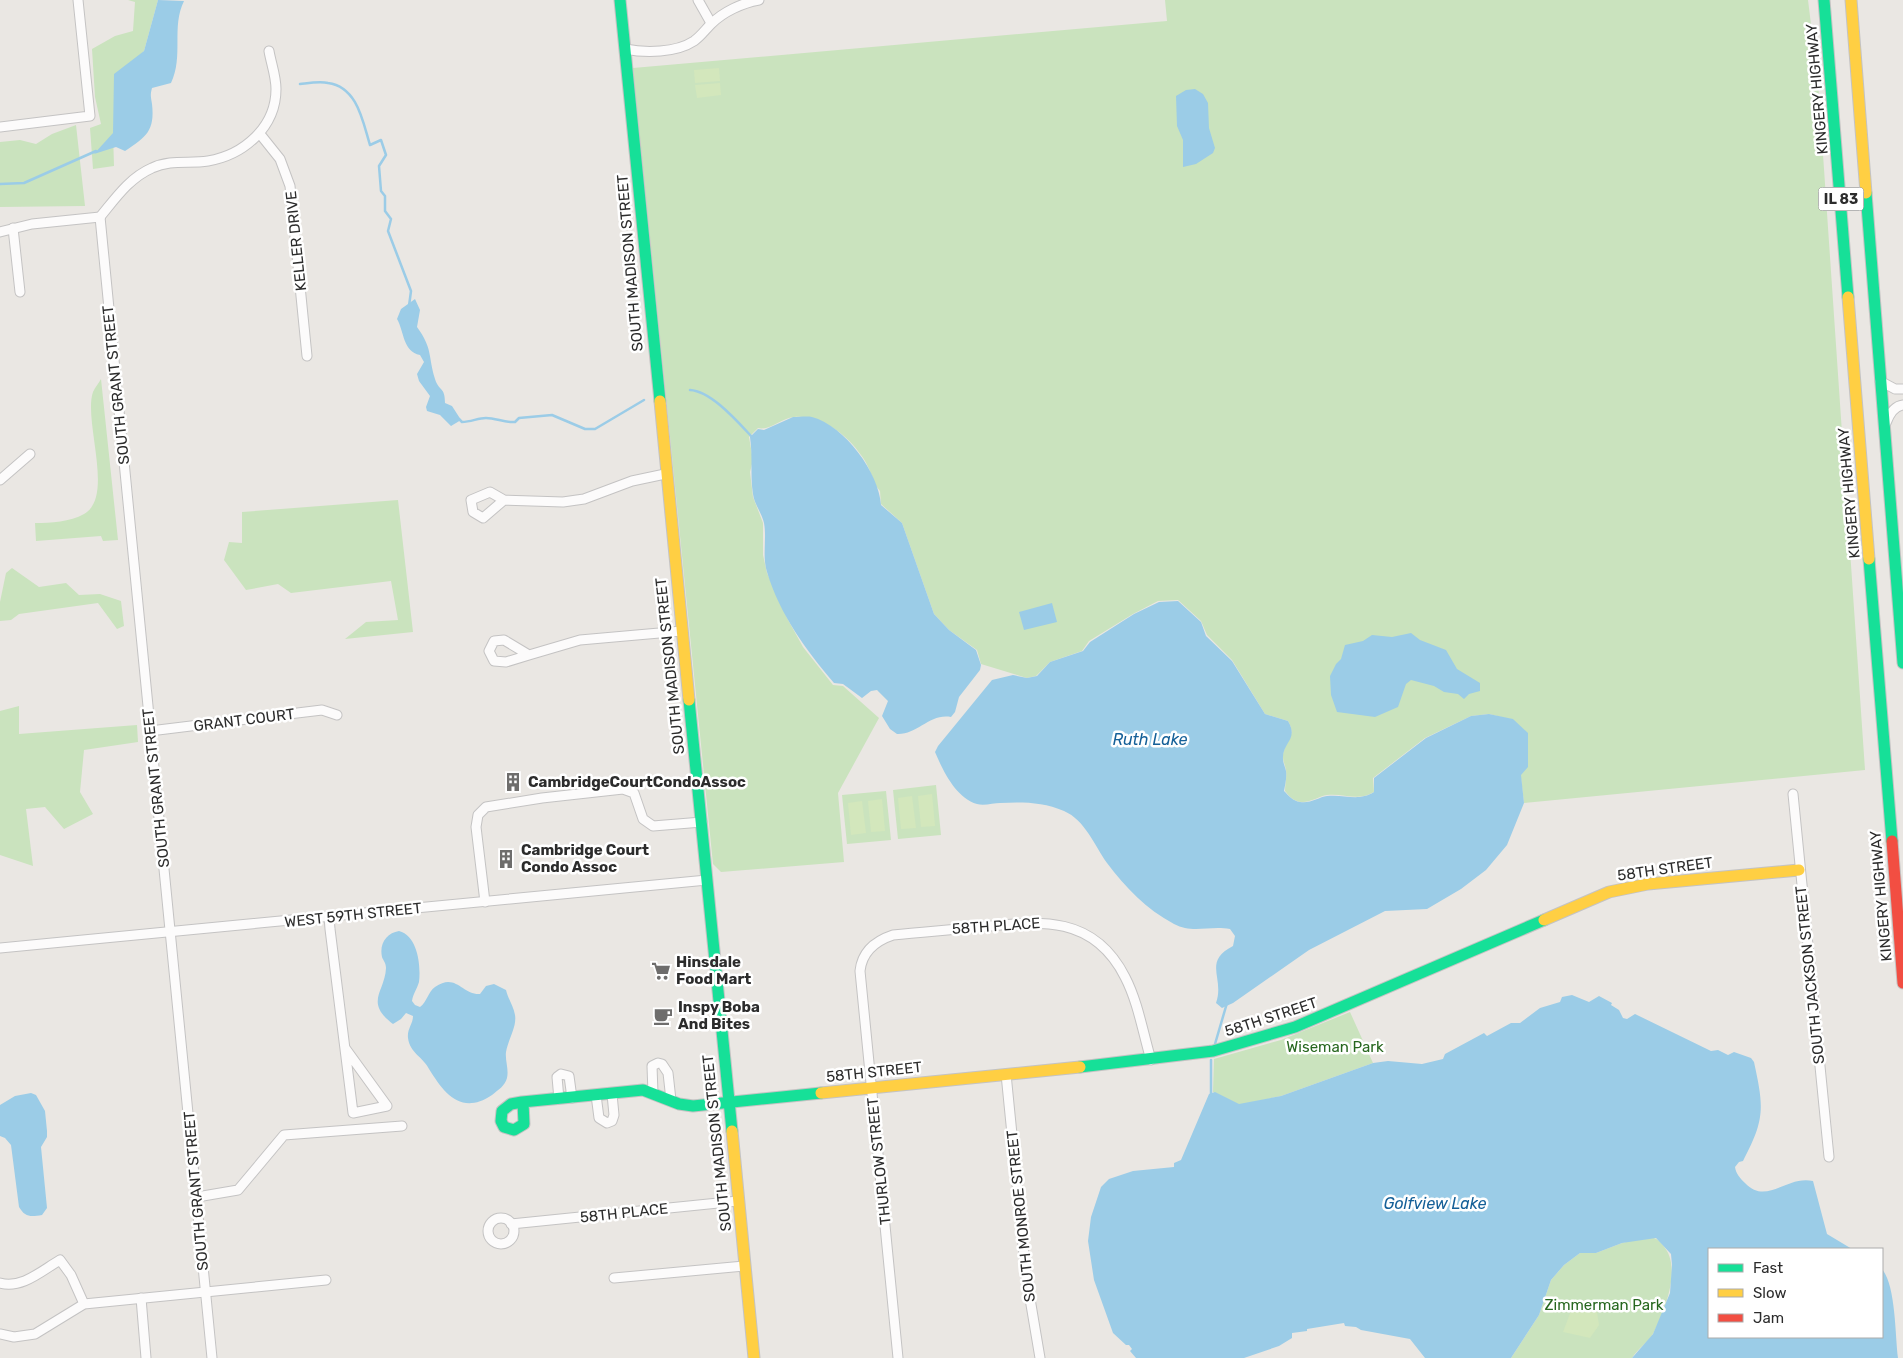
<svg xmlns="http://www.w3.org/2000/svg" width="1903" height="1358" font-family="Rubik,sans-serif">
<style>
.green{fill:#cae3be}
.pitch{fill:#d3e7bc}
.water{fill:#9bcce7}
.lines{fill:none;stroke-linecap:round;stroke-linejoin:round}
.stream{stroke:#9bcce7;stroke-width:2.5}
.street-casing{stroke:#c4c3c3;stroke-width:11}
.fast-casing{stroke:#c4c3c3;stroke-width:13}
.slow-casing{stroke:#c4c3c3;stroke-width:13}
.jam-casing{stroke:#c4c3c3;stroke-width:13}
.street{stroke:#fcfbfb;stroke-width:9}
.fast{stroke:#16e098;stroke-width:11}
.slow{stroke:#ffcf43;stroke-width:11}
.jam{stroke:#f24e42;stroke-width:11}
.labels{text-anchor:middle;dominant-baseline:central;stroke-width:5;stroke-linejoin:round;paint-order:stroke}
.shield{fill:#fff;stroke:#6b6b6b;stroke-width:1}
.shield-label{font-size:14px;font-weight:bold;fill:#2c2c2c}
.street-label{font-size:15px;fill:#2c2c2c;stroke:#fff}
.poi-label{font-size:15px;font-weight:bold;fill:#2c2c2c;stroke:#fff;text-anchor:start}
.park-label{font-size:15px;fill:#27671f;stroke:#fff}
.water-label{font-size:16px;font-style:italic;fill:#156098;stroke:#fff}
</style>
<rect width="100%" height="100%" fill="#eae7e3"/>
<!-- green -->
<g class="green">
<path d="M128 0H158L144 51 138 57 113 133 114 166 93 169 90 128 101 124 95 97 92 49 115 36 133 31 135 2Z"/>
<path d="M1165 0H1808L1818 81 1865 770 1524 803 1514 720 1489 714 1471 716 1425 738 1373 778 1374 792C1358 802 1344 793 1327 795 1319 796 1310 803 1301 802 1293 801 1289 796 1285 791 1285 785 1287 777 1286 770 1285 764 1281 758 1284 750 1288 738 1296 735 1288 721L1265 714 1232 660 1207 635 1201 621 1178 600 1158 601 1133 614 1089 641 1082 651 1050 662 1036 676 1027 678 981 664 977 650 949 630 934 614 902 523 881 504 880 491 876 486C872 476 868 464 861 455 847 434 819 414 794 417 781 418 770 431 758 428L749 437 753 460 750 472 753 497 763 523V555L767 573 787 618 803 647 833 685 843 686 879 718 838 793 844 862 721 872 713 864 633 68 1167 21Z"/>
<path d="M76 125 85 206 0 207V142L20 140 36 144 52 134Z"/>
<path d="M101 379 118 540 103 541 101 536 36 541 35 523C51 523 70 522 84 514 115 497 83 421 93 392 95 387 99 383 101 379Z"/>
<path d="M398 500 413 632 345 639 366 622 398 620 391 581 291 593 278 584 246 590 224 560 229 542 242 543V512Z"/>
<path d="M12 568 39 587 66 583 79 595 100 594 121 601 124 626 117 629 98 603 19 614 11 620 0 621V602L6 573Z"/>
<path d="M19 706V734L137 725 138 742 84 750 80 792 93 814 64 829 45 807 26 809 33 866 0 855V711Z"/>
<path d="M936 785 941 835 898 839 893 790Z"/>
<path d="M886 791 891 840 847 844 842 795Z"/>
<path d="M1350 1012 1373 1063 1281 1096 1239 1105 1213 1092 1214 1059 1281 1040Z"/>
<path d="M1647 1237C1658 1238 1659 1240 1665 1248 1681 1269 1665 1310 1654 1332 1649 1342 1638 1348 1632 1358H1511L1539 1315 1551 1280 1564 1265 1580 1253H1596L1622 1243Z"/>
</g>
<!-- pitch -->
<g class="pitch">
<path d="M719 68 720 81 695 83 694 70Z"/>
<path d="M720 83 721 95 697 98 695 85Z"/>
<path d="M932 794 935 826 921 827 918 796Z"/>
<path d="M912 796 916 828 901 829 898 798Z"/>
<path d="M882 799 885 831 871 832 868 801Z"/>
<path d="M862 801 866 833 851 835 848 803Z"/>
<path d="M1574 1303H1586L1597 1312 1599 1325 1590 1338 1563 1332Z"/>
</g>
<!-- water -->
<g class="water">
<path d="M158 0 184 1C171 27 184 56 171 83L152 88C150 95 151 97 152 104 155 131 146 137 125 151L116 147 94 154 113 133 114 74 144 51Z"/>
<path d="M1195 89 1203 94 1208 103 1209 128 1215 148 1213 153 1196 164 1183 167V140L1177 126 1176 96 1186 90Z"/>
<path d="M415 299 420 310 417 327C433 349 428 356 435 379 439 392 445 386 445 403L452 406 461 420 451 426 440 415 427 411 426 407 430 396 419 381 417 374 424 362 420 355C403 352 404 331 397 319L401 309Z"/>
<path d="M793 417C799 417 807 416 812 417 845 426 879 473 881 505L902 523 934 614 949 630 976 650 981 665 980 670 959 697 955 712 951 717C930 713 917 735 897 734L890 729 882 716 888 701 877 690 871 691 862 698 843 684 834 683C806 650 780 615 767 572 762 556 767 539 764 523 762 513 754 504 753 494 750 475 753 457 750 437L758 429 764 430Z"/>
<path d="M1178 601 1201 622 1206 636 1232 661 1265 714 1288 721C1299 740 1282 742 1283 759 1283 763 1285 766 1286 771 1287 777 1285 785 1284 791 1289 796 1293 801 1300 802 1310 804 1319 797 1327 796 1345 794 1358 802 1374 792V778L1426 738 1471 716 1489 714 1513 719 1528 733V767L1521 775 1524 803 1507 845 1486 870 1461 889 1427 909 1385 911 1309 950 1233 1003 1222 1008 1216 1003C1225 978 1202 962 1233 946L1235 936 1230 929C1210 925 1193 934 1174 924 1146 909 1126 888 1107 863 1095 846 1085 820 1064 811 1043 802 1023 802 1000 803 994 803 984 806 977 804 956 798 943 771 935 752L938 746 992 680 1013 675 1027 678 1037 676 1050 662 1083 651 1090 642 1134 614 1159 602Z"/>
<path d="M1052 603 1057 622 1024 630 1019 612Z"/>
<path d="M1411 633 1420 640 1446 650 1457 669 1480 683V691L1469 694 1464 699 1458 694 1444 692 1434 686 1411 680 1406 684 1398 707 1375 717 1337 712 1331 695 1330 676 1336 664 1341 659 1345 645 1363 641 1372 635 1392 637Z"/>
<path d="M399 931C418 936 421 966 419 982 417 989 413 994 412 1001L415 1005 420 1007C427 1002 428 992 435 987 456 972 462 995 480 994L486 986 494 984 506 990C508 999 514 1007 515 1015 517 1027 508 1040 506 1052 505 1061 509 1069 507 1078 505 1086 498 1090 492 1095 461 1116 444 1093 429 1069 423 1057 410 1053 408 1038 407 1029 413 1024 413 1016L406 1013 401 1019 393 1024C364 1002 385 992 386 968 386 963 383 960 382 957 379 943 387 933 399 931Z"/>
<path d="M1572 995 1589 1002 1599 996 1612 1003 1611 1005 1619 1010 1623 1018 1627 1019 1635 1014 1711 1051 1718 1050 1728 1055 1734 1052 1751 1058 1754 1062C1764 1108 1765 1119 1743 1161L1739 1162 1735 1167C1736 1174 1740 1178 1745 1183 1767 1206 1786 1175 1813 1181L1827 1234 1852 1249H1709V1337H1882V1269C1896 1286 1895 1335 1898 1358H1632L1653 1334 1670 1293 1672 1265 1671 1254 1656 1238 1622 1243 1596 1253H1580L1564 1265 1551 1280 1539 1315 1511 1358H1425L1410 1339 1361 1330 1356 1327 1345 1326 1344 1323 1307 1329V1331L1292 1333V1338L1279 1346 1244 1358H1136L1130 1351 1132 1349 1129 1345H1126L1113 1333 1094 1280 1088 1241 1091 1217 1101 1187 1109 1179 1133 1171 1174 1167V1163L1181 1160 1209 1094 1215 1092 1239 1104 1281 1096 1373 1063 1388 1061 1422 1064 1443 1059 1445 1054 1484 1033 1487 1036 1511 1023H1520L1540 1008 1560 1002 1562 997Z"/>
<path d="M31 1093 36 1095 45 1111 47 1131V1137L41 1147 47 1208 42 1215C30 1217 25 1217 19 1207L11 1145 5 1138 0 1136V1105L15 1096Z"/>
</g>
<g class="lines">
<!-- stream -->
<g class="stream">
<path d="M300 84C309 83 320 81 328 83 358 87 363 123 370 145L381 140 386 155 379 166 381 191 385 196V211L391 219 388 231 411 291 409 306"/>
<path d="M0 184 24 183 96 151"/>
<path d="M690 390C711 391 737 421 752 437"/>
<path d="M459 419 462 422C471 422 478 418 486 418 496 418 505 423 515 422L519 418 552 415 585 429H595L644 400"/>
<path d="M1215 1044 1227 1003"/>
<path d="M1211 1060V1095"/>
</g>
<!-- street casing -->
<g class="street-casing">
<g id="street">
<path d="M698 0 711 23"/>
<path d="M625 49C645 53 676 53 694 41 701 36 705 30 711 24 723 12 742 3 759 0"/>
<path d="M0 127 90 116 78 0"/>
<path d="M260 134 280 159 290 186 307 356"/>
<path d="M100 217 212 1358"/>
<path d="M100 217C115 199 129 178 152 168 171 159 189 164 208 161 244 155 276 127 276 89 276 76 271 63 269 51"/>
<path d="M13 228 20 292"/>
<path d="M0 232 32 224 100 217"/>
<path d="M1880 381 1895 389H1903"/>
<path d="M1886 423C1889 415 1894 406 1903 405"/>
<path d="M0 480 30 454"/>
<path d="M504 500 483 518 473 512 471 500 490 492 504 500 563 502 584 499 632 481 665 474"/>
<path d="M529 655 506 662 494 661 489 651 494 641 504 640 529 655 580 640 682 631"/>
<path d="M150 731 322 710 337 715"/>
<path d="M1793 794 1829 1157"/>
<path d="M485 902 476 827 478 815 486 807 542 798 623 789 634 793 643 819 653 826 702 822"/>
<path d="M329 917 330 929 353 1113 387 1106 345 1048"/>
<path d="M0 948 707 880"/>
<path d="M1006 1074 1026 1275 1040 1358"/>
<path d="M653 1093 652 1066 658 1063 662 1064 668 1073 671 1100"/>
<path d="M596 1095 599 1118 607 1123 612 1121 614 1115 612 1094"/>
<path d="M559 1099 557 1077 561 1074 569 1076 572 1098"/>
<path d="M197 1197 238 1190 284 1135 402 1126"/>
<circle cx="501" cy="1231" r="13"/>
<path d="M511 1224 738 1201"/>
<path d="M614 1278 744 1266"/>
<path d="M0 1283C22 1289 41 1271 60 1260L71 1275 84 1304"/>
<path d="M141 1298 146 1358"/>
<path d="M0 1334 14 1337 35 1334 84 1304 326 1280"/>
<path d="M898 1358 860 971C862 952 875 941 893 935 922 932 951 930 980 927 1039 921 1093 914 1125 977 1138 1002 1143 1033 1151 1060"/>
</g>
</g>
<!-- fast casing -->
<g class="fast-casing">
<g id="fast">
<path d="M620 0 660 401"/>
<path d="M1824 0 1848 297"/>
<path d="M1866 193 1903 663"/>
<path d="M1869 559 1892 841"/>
<path d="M689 700 732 1131"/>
<path d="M1080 1067 1213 1051 1295 1027 1544 920"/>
<path d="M523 1102 524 1124 514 1130 504 1127 501 1121 502 1111 511 1104 522 1102 643 1090 679 1104 693 1106 821 1093"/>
</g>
</g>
<!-- slow casing -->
<g class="slow-casing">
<g id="slow">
<path d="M1851 0 1866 193"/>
<path d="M1848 297 1869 559"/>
<path d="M660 401 689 700"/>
<path d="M1544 920 1609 892 1648 884 1799 870"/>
<path d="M821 1093 1080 1067"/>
<path d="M732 1131 754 1358"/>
</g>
</g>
<!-- jam casing -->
<g class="jam-casing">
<path id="jam" d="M1892 841 1903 983"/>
</g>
<!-- street -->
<use href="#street" class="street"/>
<!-- fast -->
<use href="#fast" class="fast"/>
<!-- slow -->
<use href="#slow" class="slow"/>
<!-- jam -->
<use href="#jam" class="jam"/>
</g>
<!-- icons -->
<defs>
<g id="building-bare" transform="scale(1.5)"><path d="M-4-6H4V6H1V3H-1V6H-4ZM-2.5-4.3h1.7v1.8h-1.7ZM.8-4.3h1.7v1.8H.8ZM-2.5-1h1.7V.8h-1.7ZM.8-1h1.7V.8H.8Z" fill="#6e6d6c" stroke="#fff" stroke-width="2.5" paint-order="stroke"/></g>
<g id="supermarket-bare" transform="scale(1.5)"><path d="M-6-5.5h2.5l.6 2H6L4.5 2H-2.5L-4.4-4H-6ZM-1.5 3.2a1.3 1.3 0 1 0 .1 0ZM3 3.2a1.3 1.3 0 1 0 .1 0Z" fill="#6e6d6c" stroke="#fff" stroke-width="2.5" paint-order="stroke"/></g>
<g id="cafe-bare" transform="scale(1.5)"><path d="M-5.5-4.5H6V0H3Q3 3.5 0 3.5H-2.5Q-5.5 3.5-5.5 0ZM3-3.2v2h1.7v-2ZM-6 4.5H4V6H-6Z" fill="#6e6d6c" stroke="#fff" stroke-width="2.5" paint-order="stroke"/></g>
</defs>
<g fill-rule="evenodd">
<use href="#building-bare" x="513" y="782"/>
<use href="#building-bare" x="506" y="859"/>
<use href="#supermarket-bare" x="661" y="971"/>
<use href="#cafe-bare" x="663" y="1016"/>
</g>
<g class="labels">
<!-- shield labels -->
<rect class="shield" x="1818.5" y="187.5" width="45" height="23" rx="4"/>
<g class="shield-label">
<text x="1841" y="199">IL 83</text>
</g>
<!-- street labels -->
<g class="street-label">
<text transform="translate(1817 89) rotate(-95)">KINGERY HIGHWAY</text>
<text transform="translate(296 241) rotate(-96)">KELLER DRIVE</text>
<text transform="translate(630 263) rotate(-95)">SOUTH MADISON STREET</text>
<text transform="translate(116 385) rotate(-96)">SOUTH GRANT STREET</text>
<text transform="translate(1849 493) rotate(-95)">KINGERY HIGHWAY</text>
<text transform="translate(670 666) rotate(-96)">SOUTH MADISON STREET</text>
<text transform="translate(244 720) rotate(-7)">GRANT COURT</text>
<text transform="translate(156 788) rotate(-96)">SOUTH GRANT STREET</text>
<text transform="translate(1665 869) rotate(-8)">58TH STREET</text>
<text transform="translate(1881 896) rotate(-95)">KINGERY HIGHWAY</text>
<text transform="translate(353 915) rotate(-6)">WEST 59TH STREET</text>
<text transform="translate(996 926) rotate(-4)">58TH PLACE</text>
<text transform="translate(1810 975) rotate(-96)">SOUTH JACKSON STREET</text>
<text transform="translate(1271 1017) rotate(-18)">58TH STREET</text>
<text transform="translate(874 1072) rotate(-6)">58TH STREET</text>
<text transform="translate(717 1143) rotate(-96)">SOUTH MADISON STREET</text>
<text transform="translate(879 1161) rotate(-96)">THURLOW STREET</text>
<text transform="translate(196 1191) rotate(-95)">SOUTH GRANT STREET</text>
<text transform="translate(624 1213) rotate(-6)">58TH PLACE</text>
<text transform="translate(1021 1216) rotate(-96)">SOUTH MONROE STREET</text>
</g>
<!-- poi labels -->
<g class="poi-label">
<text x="528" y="782">CambridgeCourtCondoAssoc</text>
<text x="521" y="850">Cambridge Court<tspan x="521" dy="17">Condo Assoc</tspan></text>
<text x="676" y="962">Hinsdale<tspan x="676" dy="17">Food Mart</tspan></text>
<text x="678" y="1007">Inspy Boba<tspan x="678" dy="17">And Bites</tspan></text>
</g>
<!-- park labels -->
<g class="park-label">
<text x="1335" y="1047">Wiseman Park</text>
<text x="1604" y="1305">Zimmerman Park</text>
</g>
<!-- water labels -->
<g class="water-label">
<text x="1150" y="739">Ruth Lake</text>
<text x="1435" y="1203">Golfview Lake</text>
</g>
</g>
<!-- legend -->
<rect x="1708" y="1248" width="175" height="90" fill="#ffffff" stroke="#ababab"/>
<rect x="1718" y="1264" width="25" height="8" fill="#16e098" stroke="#ababab"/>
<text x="1753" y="1273" font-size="15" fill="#2c2c2c">Fast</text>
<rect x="1718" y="1289" width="25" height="8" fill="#ffcf43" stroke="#ababab"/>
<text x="1753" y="1298" font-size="15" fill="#2c2c2c">Slow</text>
<rect x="1718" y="1314" width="25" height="8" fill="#f24e42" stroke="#ababab"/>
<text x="1753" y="1323" font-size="15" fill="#2c2c2c">Jam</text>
</svg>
